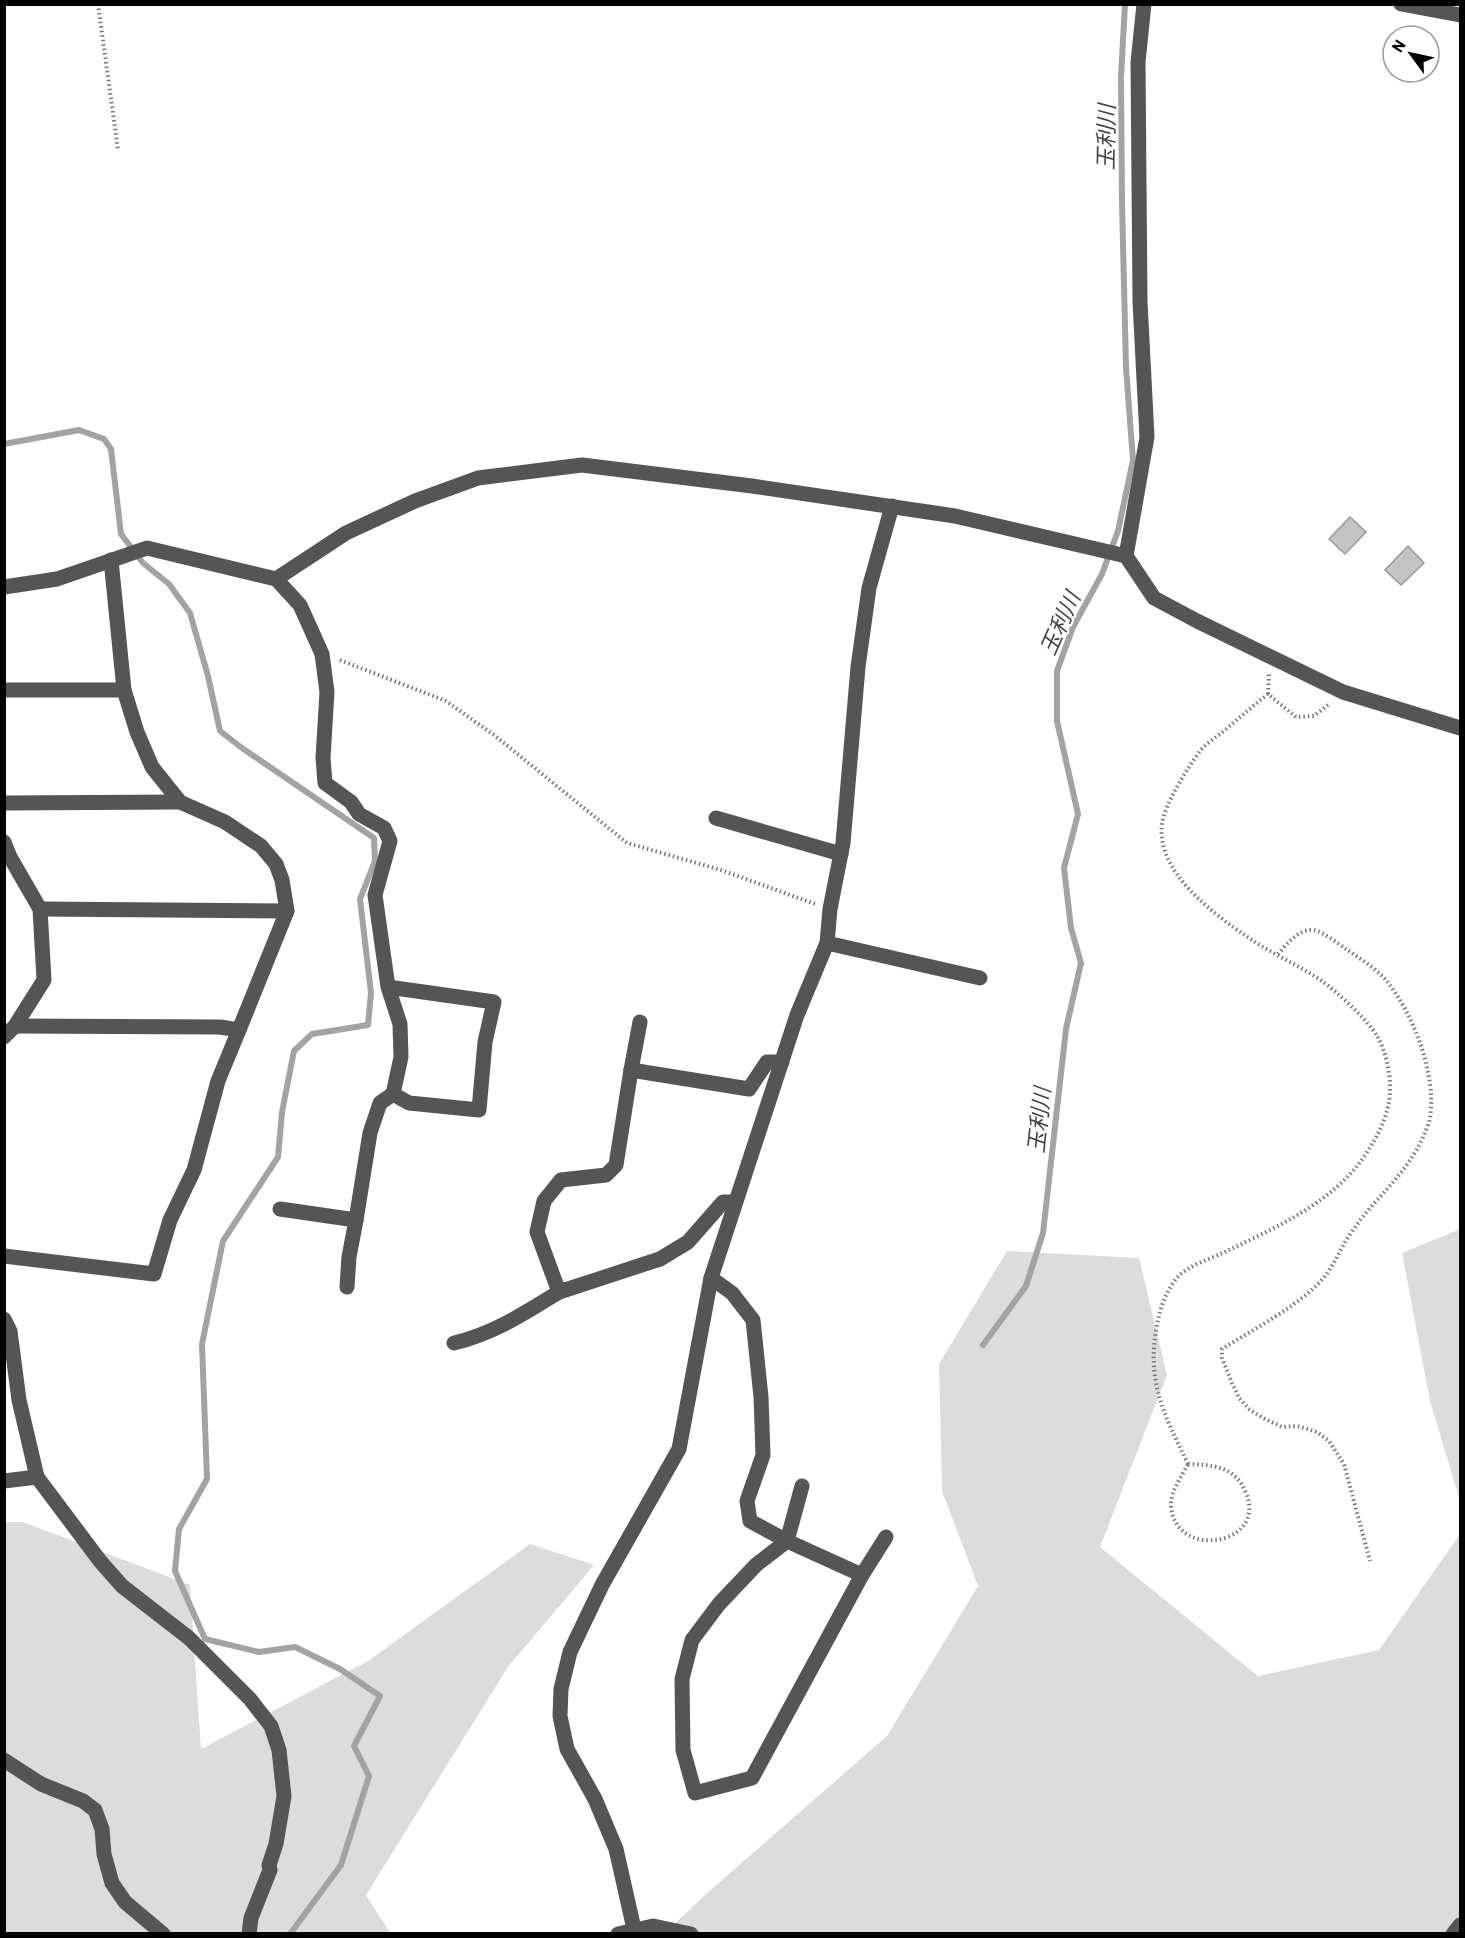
<svg xmlns="http://www.w3.org/2000/svg" width="1465" height="1938" font-family="Barlow,'Noto Sans JP',sans-serif">
<style>
.green{fill:#dcdcdc}
.lines{fill:none;stroke-linecap:round;stroke-linejoin:round}
.stream{stroke:#a3a3a3;stroke-width:6}
.building{fill:#c4c4c4;stroke:#999;stroke-width:1.5}
.path{stroke:#777;stroke-width:4;stroke-dasharray:1.5 3;stroke-linecap:butt}
.minor{stroke:#555;stroke-width:15}
.labels{text-anchor:middle;dominant-baseline:central;stroke-width:4.5;stroke-linejoin:round;paint-order:stroke}
.water-label{font-size:22px;font-style:italic;fill:#444;stroke:#fff}
</style>
<rect width="100%" height="100%" fill="#fff"/>
<!-- green -->
<g class="green">
<path d="M1460 1229V1501L1430 1401 1402 1253Z"/>
<path d="M1007 1251 1139 1258 1167 1375 1100 1547 1258 1676 1379 1650 1460 1534V1933L664 1934 706 1894 887 1736 978 1586 942 1491 939 1364Z"/>
<path d="M5 1522H23L190 1585 201 1749 368 1661 530 1544 594 1565 508 1667 366 1895 390 1933 5 1934Z"/>
</g>
<g class="lines">
<!-- stream -->
<g class="stream">
<path d="M4 444 79 430 104 439 111 449 121 534 143 563 169 584 190 613 208 676 220 731 242 748 374 838 375 861 360 899 371 993 368 1025 312 1034 294 1051 282 1112 278 1157 223 1241 202 1344 207 1479 179 1529 175 1571 205 1639 259 1652 295 1647 340 1669 380 1696 354 1746 369 1776 341 1865 290 1934"/>
<path d="M983 1345 1026 1286 1043 1233 1066 1029 1081 963 1071 928 1064 868 1078 814 1057 721V671L1073 627 1102 574 1118 531 1133 460 1126 368 1122 202 1121 77 1125 4"/>
</g>
</g>
<!-- building -->
<g class="building">
<path d="M1350 517 1366 532 1345 554 1329 539Z"/>
<path d="M1408 546 1424 563 1401 585 1385 570Z"/>
</g>
<g class="lines">
<!-- path -->
<g class="path">
<path d="M98 4 118 150"/>
<path d="M340 660 446 701 494 735 627 843 721 870 815 904"/>
<path d="M1268 694 1269 674"/>
<path d="M1278 954C1286 945 1299 928 1314 930 1323 932 1339 944 1346 949 1359 958 1374 967 1385 979 1413 1012 1437 1075 1430 1118 1429 1124 1426 1130 1424 1135 1407 1175 1374 1198 1351 1233 1338 1251 1334 1269 1316 1286 1289 1311 1254 1329 1222 1349V1358L1232 1383 1239 1398 1249 1409 1263 1418 1282 1427 1297 1426 1317 1432 1329 1441 1344 1464 1370 1561"/>
<path d="M1188 1464C1164 1414 1146 1382 1157 1325 1160 1308 1166 1291 1177 1278 1188 1265 1208 1260 1223 1253 1276 1227 1337 1202 1369 1149 1381 1131 1391 1108 1390 1086 1390 1071 1385 1049 1377 1036 1368 1020 1337 992 1322 981 1297 964 1270 953 1246 936 1211 912 1156 871 1162 824 1165 803 1187 769 1200 751 1207 743 1216 737 1224 731 1239 718 1253 706 1268 694L1296 717 1314 716 1329 704"/>
<path d="M1188 1464C1214 1465 1235 1466 1246 1493 1268 1545 1175 1561 1171 1506 1170 1492 1182 1476 1188 1464Z"/>
</g>
<!-- minor -->
<g class="minor">
<path d="M1144 4 1138 62 1140 302 1147 437 1126 556 1154 598 1197 621 1343 692 1460 728"/>
<path d="M1401 4 1460 15"/>
<path d="M276 579 346 533 415 501 478 478 582 465 752 486 955 516 1126 556"/>
<path d="M4 587 57 579 147 548 276 579 300 605 322 654 327 692 323 758 325 783 351 802 359 814 384 828 390 841 375 895 388 987 400 1024 401 1057 393 1094 409 1103 479 1110 485 1042 494 1002 388 987"/>
<path d="M4 690H124"/>
<path d="M4 803 180 802"/>
<path d="M716 818 841 854"/>
<path d="M4 842 10 857 40 909 44 980 15 1026 4 1037"/>
<path d="M40 909 287 911"/>
<path d="M827 943 980 978"/>
<path d="M15 1026 220 1027 239 1030 287 911 282 880 276 864 261 846 225 822 180 802 152 767 137 732 124 690 111 560"/>
<path d="M631 1070 640 1022"/>
<path d="M735 1202H723L688 1242 660 1259 559 1292 537 1232 544 1201 561 1180 606 1175 616 1165 631 1070 749 1089 767 1062H782"/>
<path d="M280 1209 356 1220 370 1133 380 1103 393 1094"/>
<path d="M4 1256 154 1274 170 1220 194 1170 218 1081 239 1030"/>
<path d="M711 1278 732 1293 753 1320 761 1397 763 1455 747 1501 750 1521 787 1541 862 1575 752 1778 695 1793 683 1750 682 1679 692 1640 719 1604 756 1565 787 1541 802 1486"/>
<path d="M347 1287 349 1257 356 1220"/>
<path d="M4 1319 10 1331 19 1400 37 1477 100 1561 122 1586 189 1638 250 1699 271 1726 279 1750 284 1796 276 1844 269 1865 270 1870 251 1918 249 1934"/>
<path d="M454 1343C493 1334 525 1313 559 1292"/>
<path d="M4 1481 37 1477"/>
<path d="M862 1575 886 1537"/>
<path d="M4 1760 41 1784 83 1801 95 1810 102 1829 104 1854 112 1883 125 1902 163 1934"/>
<path d="M634 1929 616 1849 595 1799 567 1749 560 1716 561 1689 570 1652 602 1585 679 1449 711 1278 797 1015 827 943 830 909 843 843 858 667 869 588 892 506"/>
<path d="M618 1934 653 1926 691 1934"/>
<path d="M1453 1934 1460 1925"/>
</g>
</g>
<g class="labels">
<!-- water labels -->
<g class="water-label">
<text transform="translate(1105 137) rotate(-89)">玉利川</text>
<text transform="translate(1059 623) rotate(-66)">玉利川</text>
<text transform="translate(1038 1120) rotate(-84)">玉利川</text>
</g>
</g>
<!-- border -->
<rect width="1465" height="1938" fill="none" stroke="#000000" stroke-width="12"/>
<!-- north arrow -->
<g transform="translate(1411 54) rotate(303)"><circle r="28" fill="#ffffff" stroke="#999999" stroke-width="1.5"/>
<path d="M0-4.5L10 22L0 15L-10 22Z" fill="#000000"/>
<text y="-9" font-size="16" font-weight="bold" text-anchor="middle" fill="#000000">N</text>
</g>
</svg>
